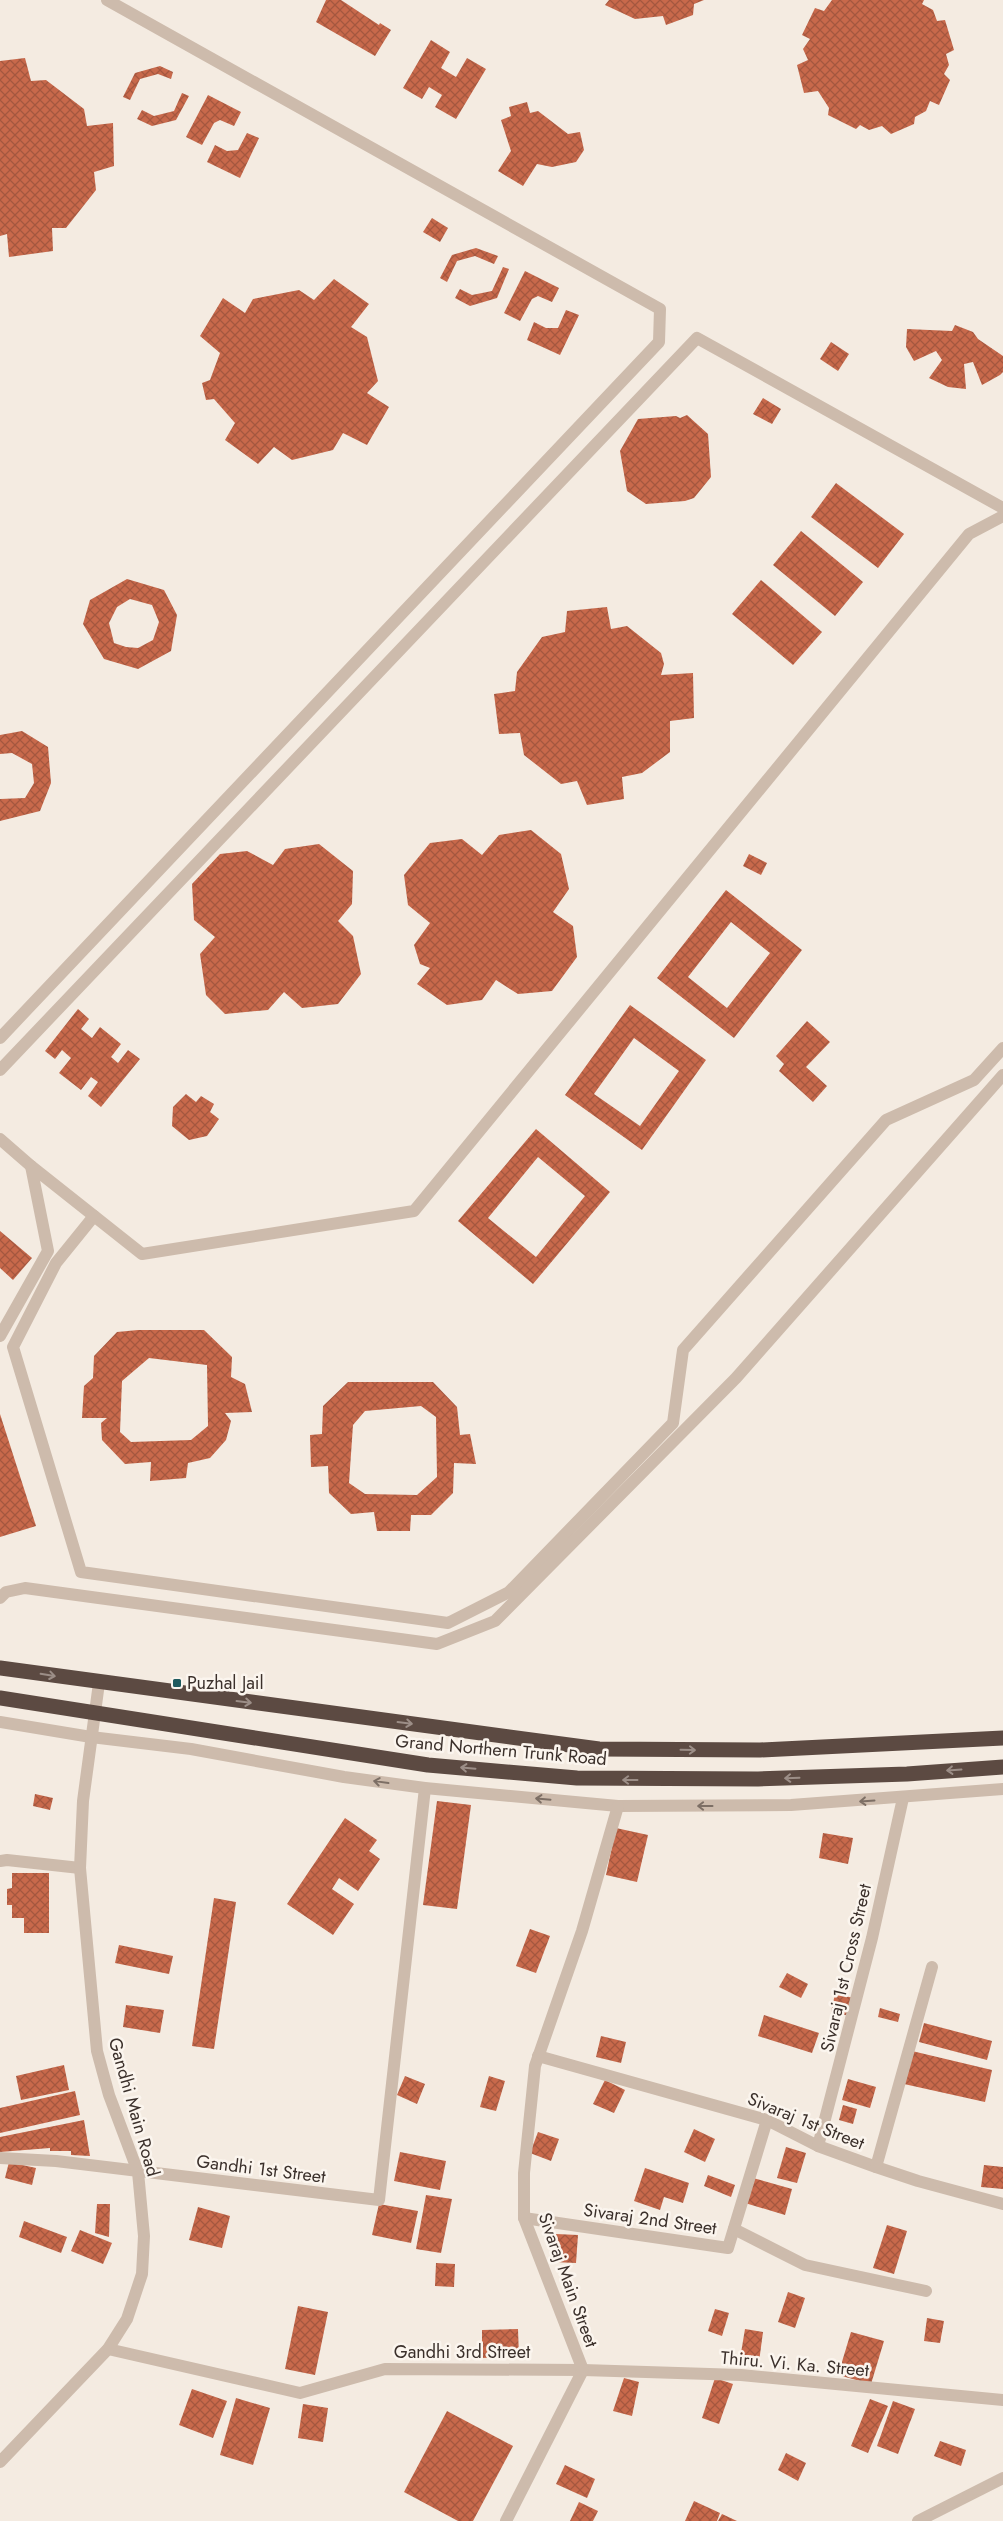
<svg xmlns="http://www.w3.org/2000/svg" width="1003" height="2521" font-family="Jost,sans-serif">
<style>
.building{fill:url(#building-cross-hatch);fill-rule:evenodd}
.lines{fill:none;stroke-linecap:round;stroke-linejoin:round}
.minor{stroke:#cdbbac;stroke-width:12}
.highway{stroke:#5c4a42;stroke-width:15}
.oneway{stroke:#9c8e87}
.oneway2{stroke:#7d6f65}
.poi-dot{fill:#1f5a5e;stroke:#fbf5ee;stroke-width:2}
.labels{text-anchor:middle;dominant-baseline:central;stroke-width:5;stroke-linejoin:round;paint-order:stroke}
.poi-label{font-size:18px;fill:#3b302b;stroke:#fbf5ee;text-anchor:start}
.street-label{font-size:18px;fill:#3b302b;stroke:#fbf5ee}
</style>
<defs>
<pattern id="building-cross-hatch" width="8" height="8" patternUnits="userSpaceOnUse" patternTransform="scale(1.25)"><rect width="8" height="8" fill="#c8694b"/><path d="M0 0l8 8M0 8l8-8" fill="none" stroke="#a4573f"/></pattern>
</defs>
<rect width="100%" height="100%" fill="#f4ebe1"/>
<!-- building -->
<g class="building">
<path d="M326 0H341L379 25 380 23 391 30 375 56 316 22Z"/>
<path d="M609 0H704L694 4 693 15 666 25 663 16 635 19 605 5Z"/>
<path d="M832 0H924L922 4 933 10 937 21 945 20 954 50 946 54 949 65 944 74 950 80 939 105 930 101 926 111 915 117 914 124 891 134 882 126 869 130 860 125 856 129 828 115 829 108 818 91 804 93 797 65 808 60 803 49 810 39 802 35 815 8 824 11Z"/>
<path d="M431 40 450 52 441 68 456 77 467 58 486 69 456 119 435 107 442 95 429 87 422 99 403 88Z"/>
<path d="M25 58 31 81 46 80 84 109 87 126 113 123 114 166 94 172 96 190 66 228H52L53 251 9 257 7 234 0 236V61Z"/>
<path d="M160 66 173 72 171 79 158 74 140 79 130 100 123 97 135 73Z"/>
<path d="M182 93 189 96 176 120 152 126 137 119 142 110 154 116 174 111Z"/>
<path d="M208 95 241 112 234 126 220 120 214 123 202 145 186 137Z"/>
<path d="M527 102 530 113 538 111 568 134 580 132 584 150 576 162 552 167 537 164 523 186 498 171 511 151 501 120 511 116 509 107Z"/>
<path d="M247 133 259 138 240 178 207 162 215 145 227 151 238 150Z"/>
<path d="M432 218 448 228 440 242 423 232Z"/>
<path d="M476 248 498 256 494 264 475 256 457 261 447 282 440 278 452 255Z"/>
<path d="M503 267 509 269 497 298 470 306 455 298 460 289 472 295 492 291Z"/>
<path d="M525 271 559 288 552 302 538 296 532 299 520 321 504 313Z"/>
<path d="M334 279 369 304 351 327 367 337 378 381 367 393 389 407 367 445 343 433 333 450 292 460 274 447 258 464 225 440 235 423 214 399 206 400 202 383 210 380 220 353 200 336 223 298 245 313 253 299 299 290 314 300Z"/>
<path d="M566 310 579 315 560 355 527 340 534 322 546 328H558Z"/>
<path d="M955 325 973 332 978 339 1003 356V372L1000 375 982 385 973 362 964 364 966 389 948 387 929 378 942 360 936 351 914 361 906 347 907 329 952 331Z"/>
<path d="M831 342 849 354 838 371 820 359Z"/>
<path d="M763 398 781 409 772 424 753 414Z"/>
<path d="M687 415 708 434 711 477 694 498 685 501 646 504 627 491 620 451 638 419 676 416 680 418Z"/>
<path d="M836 483 904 534 878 568 811 517Z"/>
<path d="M801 531 863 582 835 616 773 565Z"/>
<path d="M127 579 164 590 177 615 171 651 138 669 104 659 83 624 90 600ZM130 599 152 605 159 622 153 640 138 648 126 647 114 643 109 623 117 607Z"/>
<path d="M761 580 822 632 793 665 732 614Z"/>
<path d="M607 607 611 629 627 626 661 653 664 664 661 675 693 673 694 718 670 721V752L642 773 622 777 624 799 587 805 577 781 561 784 524 755 520 733 499 734 494 694 515 691 517 672 542 637 565 632 567 611Z"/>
<path d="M22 731 48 747 51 783 40 811 0 821V799L25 798 34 783 32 764 12 753 0 754V735Z"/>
<path d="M531 830 561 854 569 889 553 912 573 926 577 957 552 991 518 994 496 980 482 1000 447 1005 417 984 430 968 420 964 414 945 430 923 408 905 404 875 430 843 462 839 482 855 499 835Z"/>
<path d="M319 844 353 871 352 904 338 921 353 936 361 974 338 1004 302 1008 284 992 268 1010 225 1014 206 995 200 954 215 937 194 920 192 884 220 854 247 851 273 865 285 849Z"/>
<path d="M749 854 767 863 761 875 743 866Z"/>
<path d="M726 890 802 950 734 1038 657 978ZM731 922 770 953 727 1008 688 977Z"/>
<path d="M630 1005 706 1060 642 1150 565 1095ZM634 1038 679 1071 640 1126 594 1094Z"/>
<path d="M78 1009 89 1019 81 1029 92 1038 100 1027 121 1044 111 1057 118 1063 128 1050 140 1059 101 1107 88 1096 98 1082 91 1077 81 1090 59 1073 71 1058 62 1050 55 1059 45 1051Z"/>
<path d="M807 1021 830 1042 806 1067 827 1086 813 1102 779 1071 784 1064 776 1056Z"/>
<path d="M186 1094 196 1102 201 1096 214 1104 210 1112 219 1119 207 1136 189 1140 172 1126 173 1107Z"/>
<path d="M536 1129 610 1192 533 1284 458 1221ZM538 1157 585 1196 536 1257 488 1218Z"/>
<path d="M0 1231 32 1258 13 1280 0 1268Z"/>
<path d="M138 1330H204L232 1357 231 1377 245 1384 252 1412 225 1413 231 1421 226 1440 210 1458 188 1463 186 1478 150 1481 151 1462 125 1464 102 1440 101 1423 107 1418H82L84 1386 93 1378 94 1356 117 1332ZM149 1358 207 1365 208 1426 191 1440 131 1442 120 1432 122 1381Z"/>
<path d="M348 1382H433L457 1407 460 1435 470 1434 476 1464 454 1463 453 1493 431 1515H411L410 1531H377L374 1512 351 1514 329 1493 328 1466 311 1467 310 1435 322 1434 323 1406ZM421 1406 436 1417 437 1477 417 1495 365 1494 349 1483 353 1425 365 1411Z"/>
<path d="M0 1414 36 1526 0 1537Z"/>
<path d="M35 1794 53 1798 50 1810 33 1806Z"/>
<path d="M437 1801 471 1805 457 1909 423 1905Z"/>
<path d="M345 1818 377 1840 369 1851 380 1859 358 1891 339 1878 332 1889 354 1904 333 1935 287 1904Z"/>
<path d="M616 1828 648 1835 637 1882 606 1875Z"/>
<path d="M823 1833 853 1838 848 1864 819 1858Z"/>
<path d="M12 1873H49V1933H24V1918H12V1905H7V1889L12 1888Z"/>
<path d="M214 1898 236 1902 214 2049 192 2046Z"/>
<path d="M530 1929 550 1936 536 1973 516 1966Z"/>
<path d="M119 1945 173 1956 169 1974 115 1963Z"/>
<path d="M787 1973 808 1984 801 1998 779 1987Z"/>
<path d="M835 1994 854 1998 850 2016 831 2012Z"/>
<path d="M126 2005 164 2010 160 2033 123 2027Z"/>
<path d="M880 2008 900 2014 898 2022 878 2017Z"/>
<path d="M764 2015 819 2033 812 2053 758 2036Z"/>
<path d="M924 2023 992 2041 987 2060 919 2042Z"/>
<path d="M601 2036 626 2042 621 2063 596 2057Z"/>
<path d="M912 2051 992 2070 985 2102 904 2084Z"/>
<path d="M64 2065 69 2090 21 2100 16 2076Z"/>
<path d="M405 2076 425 2084 417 2104 397 2095Z"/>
<path d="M489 2076 505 2081 496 2111 480 2107Z"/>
<path d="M848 2079 876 2087 870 2108 842 2100Z"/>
<path d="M605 2080 625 2090 614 2113 593 2104Z"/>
<path d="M75 2091 80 2115 0 2133V2108Z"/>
<path d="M843 2105 857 2109 853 2124 839 2120Z"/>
<path d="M84 2120 90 2156 71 2155V2151H50V2148L0 2152V2137Z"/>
<path d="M694 2129 715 2139 705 2162 684 2152Z"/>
<path d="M538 2132 559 2139 551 2161 530 2153Z"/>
<path d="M786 2147 806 2153 797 2183 777 2178Z"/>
<path d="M400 2152 446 2161 440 2190 394 2181Z"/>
<path d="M9 2162 36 2168 32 2185 5 2178Z"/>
<path d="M984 2165 1003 2167V2189L981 2187Z"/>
<path d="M645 2168 689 2183 683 2203 664 2197 660 2210 634 2201Z"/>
<path d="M708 2175 735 2185 731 2197 704 2186Z"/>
<path d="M753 2178 792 2189 785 2215 745 2203Z"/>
<path d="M426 2195 452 2199 441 2253 416 2249Z"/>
<path d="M97 2204H110L109 2237 95 2233Z"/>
<path d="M379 2204 418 2211 411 2243 372 2235Z"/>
<path d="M198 2207 230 2216 222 2248 189 2240Z"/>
<path d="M24 2221 67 2237 61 2253 19 2237Z"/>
<path d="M887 2225 907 2231 894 2274 873 2268Z"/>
<path d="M80 2230 112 2243 103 2264 71 2251Z"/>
<path d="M556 2234 578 2235 576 2263 554 2262Z"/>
<path d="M436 2263 455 2264 454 2287 435 2286Z"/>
<path d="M788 2292 805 2298 795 2328 778 2322Z"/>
<path d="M298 2306 328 2312 315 2375 285 2369Z"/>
<path d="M715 2309 729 2313 722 2336 708 2331Z"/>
<path d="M927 2318 944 2321 940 2343 924 2341Z"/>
<path d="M518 2329 519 2357 482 2358V2330Z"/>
<path d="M745 2329 763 2332 759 2362 740 2359Z"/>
<path d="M851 2332 884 2341 871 2384 838 2375Z"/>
<path d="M624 2378 639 2382 632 2416 613 2411Z"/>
<path d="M715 2378 733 2384 719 2424 702 2418Z"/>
<path d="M192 2389 227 2401 213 2438 179 2425Z"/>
<path d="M236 2398 270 2408 253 2465 220 2455Z"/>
<path d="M870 2399 888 2406 868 2453 851 2446Z"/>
<path d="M893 2401 915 2409 898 2454 877 2446Z"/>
<path d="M303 2404 328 2408 323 2442 298 2438Z"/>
<path d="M447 2411 513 2446 473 2521H458L404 2492Z"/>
<path d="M940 2441 966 2450 961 2466 934 2456Z"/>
<path d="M786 2453 806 2463 798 2481 778 2470Z"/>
<path d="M565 2465 595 2479 587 2498 556 2484Z"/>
<path d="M694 2501 720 2513 717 2521H685Z"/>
<path d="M579 2502 598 2511 593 2521H570Z"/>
<path d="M722 2514 737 2521H718Z"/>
</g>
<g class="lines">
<!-- minor -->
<g class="minor">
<path d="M0 1038 659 342 660 309 107 0"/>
<path d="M0 1070 697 338 1003 508"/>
<path d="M0 1139 31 1166"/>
<path d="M94 1216 56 1263 13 1347 81 1572 448 1623 509 1592 673 1423 683 1350 886 1120 974 1080 1003 1048"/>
<path d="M0 1336 48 1251 31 1166 142 1254 414 1211 969 534 1003 516"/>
<path d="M0 1598 6 1592 25 1588 437 1644 495 1621 736 1378 1003 1075"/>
<path d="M0 1722 91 1737 191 1749 344 1777 425 1788 618 1806 791 1805 1003 1789"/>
<path d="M0 1861 7 1860 80 1868"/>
<path d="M538 2056 767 2120 818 2146 876 2167 918 2181 1003 2204"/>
<path d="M818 2146 872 1938 903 1798"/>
<path d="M0 2158 56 2161 379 2200 425 1788"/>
<path d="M876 2167 932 1967"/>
<path d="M524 2218 728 2248 767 2120"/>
<path d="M734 2229 805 2265 926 2291"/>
<path d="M108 2349 300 2393 385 2369 583 2370 741 2375 1003 2400"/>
<path d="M0 2462 108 2349 127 2319 142 2274 144 2236 138 2172 109 2095 97 2051 80 1868 83 1801 99 1683"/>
<path d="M506 2521 583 2370 524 2218V2173L535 2066 582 1931 618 1806"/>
<path d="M918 2521 1003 2478"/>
</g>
<!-- highway -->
<g class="highway">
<path d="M0 1668 599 1749 760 1750 1003 1738"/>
<path d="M0 1698 428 1765 577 1778 758 1779 907 1774 1003 1767"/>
</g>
</g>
<!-- one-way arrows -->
<defs><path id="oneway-shaft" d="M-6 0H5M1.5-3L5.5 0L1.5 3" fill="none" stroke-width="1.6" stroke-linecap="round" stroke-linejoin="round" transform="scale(1.25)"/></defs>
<g class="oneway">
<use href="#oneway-shaft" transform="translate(48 1675) rotate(9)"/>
<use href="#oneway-shaft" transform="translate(244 1702) rotate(7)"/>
<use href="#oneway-shaft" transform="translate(405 1723) rotate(7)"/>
<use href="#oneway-shaft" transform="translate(688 1750) rotate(1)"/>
<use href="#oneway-shaft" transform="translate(468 1768) rotate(-175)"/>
<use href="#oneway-shaft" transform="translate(954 1770) rotate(176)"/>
<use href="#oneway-shaft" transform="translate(792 1778) rotate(178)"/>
<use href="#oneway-shaft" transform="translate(630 1780) rotate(-180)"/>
</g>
<g class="oneway2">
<use href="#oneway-shaft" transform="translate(381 1782) rotate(-172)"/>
<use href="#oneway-shaft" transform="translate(543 1799) rotate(-175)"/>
<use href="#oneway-shaft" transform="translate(867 1801) rotate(176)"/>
<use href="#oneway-shaft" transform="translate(705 1806) rotate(180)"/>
</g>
<!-- markers -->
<rect class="poi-dot" x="172" y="1678" width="10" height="10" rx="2.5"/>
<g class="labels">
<!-- poi labels -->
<g class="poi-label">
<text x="187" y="1683">Puzhal Jail</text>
</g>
<!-- street labels -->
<g class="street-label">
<text transform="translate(501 1750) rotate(5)">Grand Northern Trunk Road</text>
<text transform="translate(846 1968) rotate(-77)">Sivaraj 1st Cross Street</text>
<text transform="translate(134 2107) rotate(74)">Gandhi Main Road</text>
<text transform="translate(806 2121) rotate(22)">Sivaraj 1st Street</text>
<text transform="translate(261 2169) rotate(7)">Gandhi 1st Street</text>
<text transform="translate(650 2219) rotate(8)">Sivaraj 2nd Street</text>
<text transform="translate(568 2280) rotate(70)">Sivaraj Main Street</text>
<text x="462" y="2352">Gandhi 3rd Street</text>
<text transform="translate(795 2364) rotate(5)">Thiru. Vi. Ka. Street</text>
</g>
</g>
</svg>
